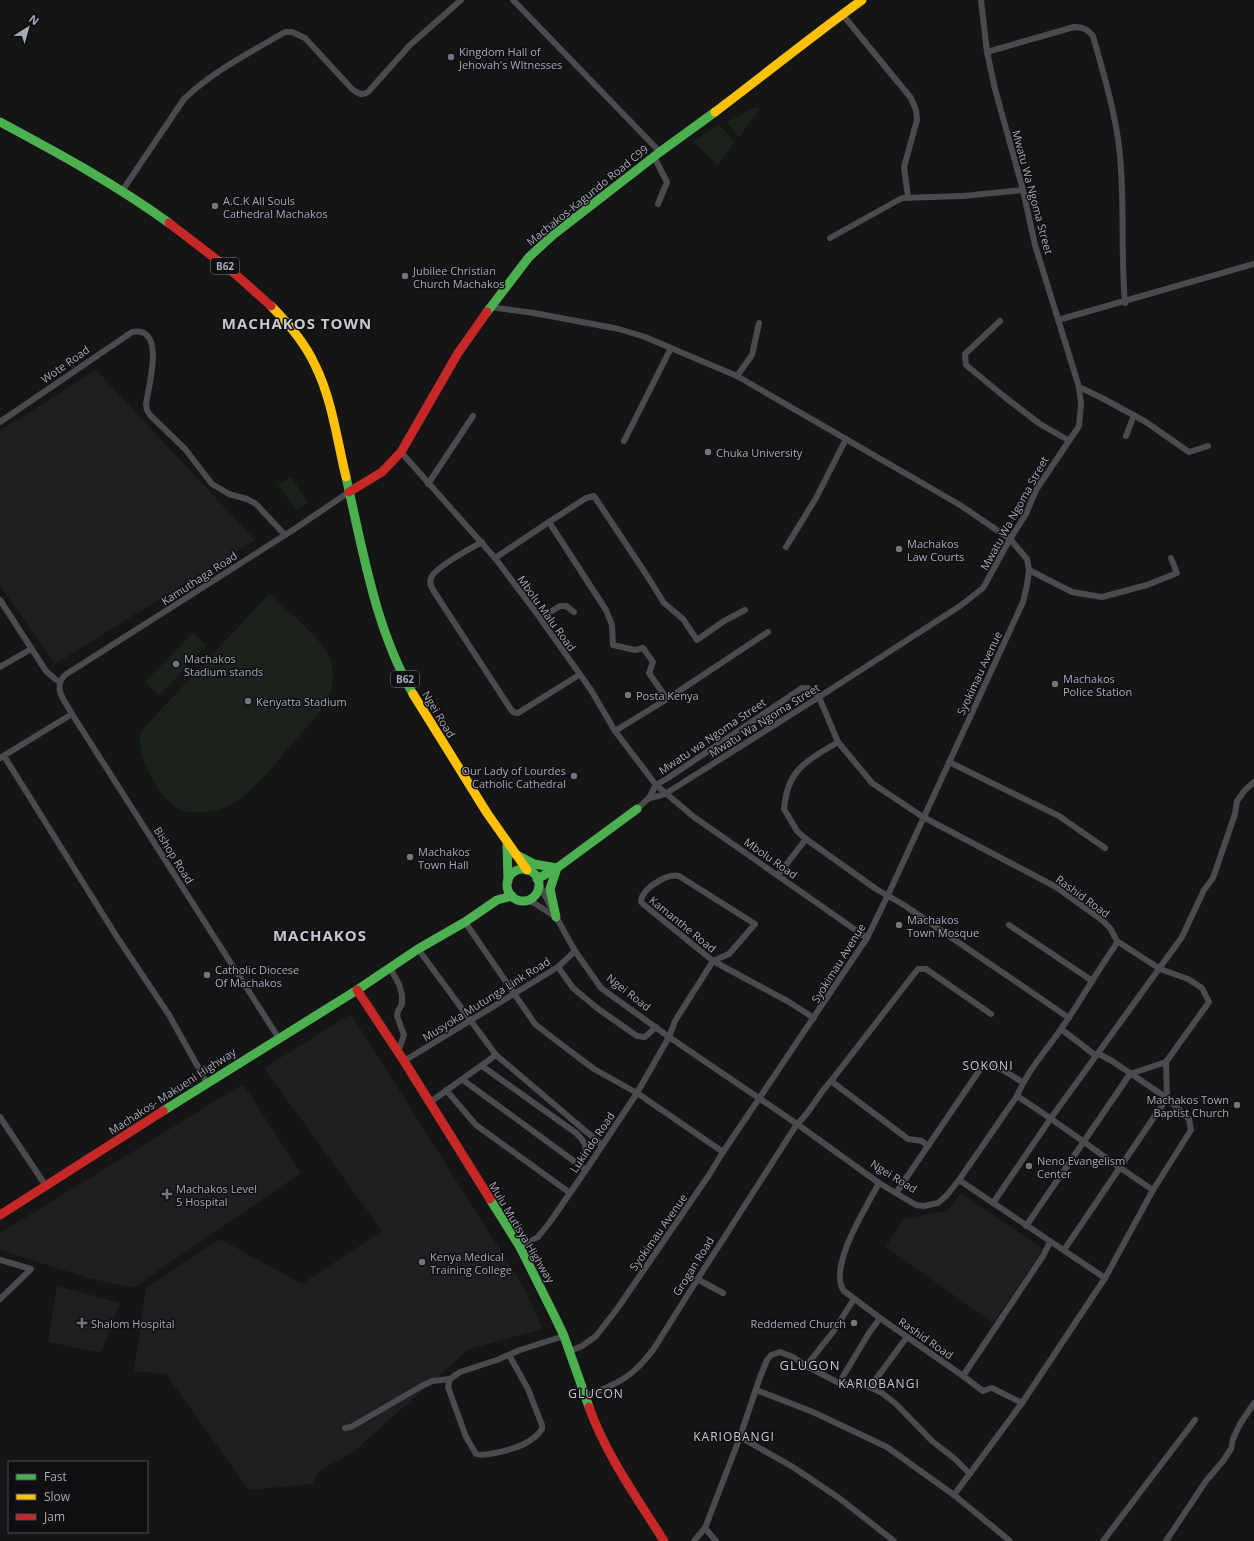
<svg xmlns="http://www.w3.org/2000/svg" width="1254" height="1541" font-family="'Open Sans',sans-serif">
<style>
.built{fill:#1f1f21}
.green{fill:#1b221c}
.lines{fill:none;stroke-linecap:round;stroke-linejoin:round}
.street{stroke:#494b4e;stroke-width:6}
.fast{stroke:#4caf50;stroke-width:9}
.slow{stroke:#ffc107;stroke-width:9}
.jam{stroke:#c62828;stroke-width:9}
.poi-dot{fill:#73767f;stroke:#0f0f11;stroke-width:1.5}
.labels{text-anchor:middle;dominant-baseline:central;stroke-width:3;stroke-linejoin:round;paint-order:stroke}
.shield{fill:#0f0f11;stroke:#787c86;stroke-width:1}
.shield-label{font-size:10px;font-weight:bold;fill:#a5aab8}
.poi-label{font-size:11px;fill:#a5aab8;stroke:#0f0f11;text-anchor:start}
.street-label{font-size:11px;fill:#a5aab8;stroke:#0f0f11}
.neighbourhood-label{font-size:12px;letter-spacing:1px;fill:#c6cad3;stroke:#0f0f11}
.quarter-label{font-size:13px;letter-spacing:1px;fill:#c6cad3;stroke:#0f0f11}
.district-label{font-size:15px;font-weight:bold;letter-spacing:1px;fill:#c6cad3;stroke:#0f0f11}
</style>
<rect width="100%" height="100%" fill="#151515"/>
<!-- built -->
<g class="built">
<path d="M96 370 255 540 55 664 0 585V431Z"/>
<path d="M351 1014 524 1288 543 1329 469 1349 353 1452 319 1471 312 1484 249 1490 166 1374 134 1371 146 1288 220 1239 302 1284 382 1231 264 1068Z"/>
<path d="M243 1084 301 1173 133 1288 88 1278 0 1250V1233Z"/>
<path d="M961 1193 1043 1249 993 1323 886 1247 903 1219 947 1211Z"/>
<path d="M57 1286 120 1303 101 1353 48 1342Z"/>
</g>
<!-- green -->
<g class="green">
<path d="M756 107 760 109 739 137 727 122Z"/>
<path d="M719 125 735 142 718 165 693 141Z"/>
<path d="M291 477 308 502 296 510 278 485Z"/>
<path d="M269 594C284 607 324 641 330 658 334 669 334 682 330 693 321 714 304 730 290 746 274 765 259 785 240 799 224 811 201 816 182 810 172 807 157 790 153 780 145 765 137 749 141 731Z"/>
<path d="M193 633 206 645 159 696 145 682Z"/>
</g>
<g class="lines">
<!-- street -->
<g class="street">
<path d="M513 0 660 152"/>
<path d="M842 14 911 98 916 110 917 120 904 167 908 197"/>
<path d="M987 52 1074 27C1083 27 1087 29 1093 36 1105 79 1119 124 1121 169 1124 214 1121 258 1125 303"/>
<path d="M654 157 667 182 658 204"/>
<path d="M122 191 184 99C213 71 251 52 285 32H292L305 38 352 89C357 93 362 96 368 92L410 45 461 0"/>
<path d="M830 238 902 198 963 196 1023 190"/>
<path d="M490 307 534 313 619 329 645 337 737 376 960 505 1010 539 1027 559 1029 570 1027 585 1023 602 888 895 867 938 723 1152 709 1175 617 1309 596 1336 582 1346 568 1352"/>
<path d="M1058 320 1254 264"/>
<path d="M1000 321 965 354 966 365 1006 398 1040 424 1068 440"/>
<path d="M737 376 752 355 759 323"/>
<path d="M1079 387 1102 398 1146 422 1189 452 1208 446"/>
<path d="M0 422 132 332C166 325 149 386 146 403L147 410 150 415 185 449 212 484 229 494 247 499 256 504 285 535"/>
<path d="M1126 436 1134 415"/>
<path d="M624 441 671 348"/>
<path d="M401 452 495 558 540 618 591 690 615 731 656 785 694 817 867 938"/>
<path d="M428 484 473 416"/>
<path d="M549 522 586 498 594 496 644 571 664 603 683 619 697 640 724 621 745 610"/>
<path d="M482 542C471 548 434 568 431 578 429 582 431 586 433 590L510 708 513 712 518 713 579 675"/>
<path d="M786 547 816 498 846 439"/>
<path d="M495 558 549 522 606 610 612 625 613 645 635 650 643 648 653 662 649 673 667 699"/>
<path d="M1029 570 1072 592 1102 597 1147 585 1177 573 1171 558"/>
<path d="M0 600 46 671 55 679 60 682"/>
<path d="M540 618 560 606H566L574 612"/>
<path d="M0 667 31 649"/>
<path d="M615 731 667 699 768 632"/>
<path d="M838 742C822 752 801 762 792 779 787 788 785 799 784 809L797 831 806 839 876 889 904 905 1069 1018"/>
<path d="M4 756 117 937 169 1015 207 1083"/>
<path d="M0 758 72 714"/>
<path d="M949 762 1059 816 1105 848"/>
<path d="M656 785 668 778 802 688H808L813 691 819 697 838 742 872 783 923 817 1056 887 1102 920 1110 928 1117 941 1115 946C1096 973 1080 1002 1061 1029 1046 1051 1027 1071 1017 1096L959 1180"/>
<path d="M649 798 659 796 665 794 819 697 960 606 983 588 1010 539 1026 514 1036 490 1079 426 1081 404 1079 387 1035 245 1023 190 995 89 987 52 981 0"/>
<path d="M637 809 649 798 656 785"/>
<path d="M778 875 806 839"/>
<path d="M539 884 551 907"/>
<path d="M527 900 534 903 556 917"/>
<path d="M555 915 575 951 601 988 669 1037 797 1124 879 1183 916 1205 924 1206 938 1203 947 1195 959 1180 1105 1278"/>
<path d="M465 922 535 1024 558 1042 594 1069 637 1093 723 1152"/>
<path d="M1009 925 1091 980"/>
<path d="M418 949 496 1055 429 1103"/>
<path d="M558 967 573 988 597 1008 637 1036 645 1037 656 1027"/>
<path d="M390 968 399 984 402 995V1004L398 1011 397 1016 404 1035 398 1052"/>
<path d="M278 1037 72 714C65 701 52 688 65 675L296 528 349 492"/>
<path d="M496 1055 602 1145"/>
<path d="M404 1061 558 967 575 951"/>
<path d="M482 1066 576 1133C589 1145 588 1150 579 1165"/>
<path d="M463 1080 582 1167"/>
<path d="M446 1090 476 1125 570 1193"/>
<path d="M1017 1096C1064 1126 1107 1160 1153 1190"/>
<path d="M0 1117 46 1186"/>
<path d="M928 1146 922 1141 908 1139 831 1081 914 974 918 969H926L991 1014"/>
<path d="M879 1183C867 1206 827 1268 844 1291L880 1318 963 1376 1043 1256 1050 1242"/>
<path d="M896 1193 981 1068C997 1063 1009 1074 1022 1082"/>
<path d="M993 1203 1051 1118 1182 937 1204 890 1213 878 1235 814 1237 801 1245 790 1254 782"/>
<path d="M1026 1226 1130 1074 1166 1062 1209 1002 1202 988 1188 979 1160 969 1117 941"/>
<path d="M520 1247 538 1237 550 1222 586 1170 637 1093 669 1037 675 1021 713 961 729 954 755 924 679 876C667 873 641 889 641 902L643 904 713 961 789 1002 814 1018"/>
<path d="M1064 1250 1167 1098 1166 1062"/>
<path d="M0 1260 31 1269 0 1299"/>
<path d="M697 1279 723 1293"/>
<path d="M509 1355 528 1389 542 1425V1429C538 1436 530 1441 522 1445 513 1449 485 1457 476 1454L466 1437 448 1387 450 1379 460 1372 497 1360 520 1350 564 1336"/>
<path d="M806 1366 839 1383 870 1387 882 1393 896 1404 932 1441 955 1459 970 1474"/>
<path d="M963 1376 983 1391 992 1388 1022 1403"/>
<path d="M839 1383 869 1333 880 1318"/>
<path d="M870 1387 907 1337"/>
<path d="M756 1390 813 1412 887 1447 954 1495 1010 1541"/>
<path d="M585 1396C602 1390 623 1382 636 1369 642 1364 648 1356 653 1350L704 1269 797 1124C811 1112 818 1094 831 1081"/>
<path d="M345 1428 351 1427 420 1387 432 1381 450 1379"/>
<path d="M740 1437 793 1467 839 1498 894 1541"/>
<path d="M954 1495 1022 1403 1105 1278 1153 1190 1191 1130 1189 1119 1167 1098 1112 1061 1099 1054 1095 1055 1061 1029"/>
<path d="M705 1528 740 1437 760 1377 767 1360 771 1355 780 1352 793 1357 806 1366 833 1332 854 1299"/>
<path d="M694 1541 705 1528 716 1541"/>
<path d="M1103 1541 1195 1420"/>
<path d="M1166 1541 1206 1481 1223 1461 1231 1449 1233 1439 1240 1424 1254 1403"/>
</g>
<!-- fast -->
<g class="fast">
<path d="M0 122C58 153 115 184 169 223"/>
<path d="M487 312 529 257 553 235 660 152 715 112"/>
<path d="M346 477C363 551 375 628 413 694"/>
<path d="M507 845 508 881"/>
<path d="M515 854 534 864 557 868 550 889 556 917"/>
<circle cx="523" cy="885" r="16"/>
<path d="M537 879 557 868 637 809"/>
<path d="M357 990 418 949 465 922 497 900 512 896"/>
<path d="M163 1111 357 990"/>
<path d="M490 1199 520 1247 555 1317 564 1336 589 1407"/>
</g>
<!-- slow -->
<g class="slow">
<path d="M715 112C764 75 812 36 862 0"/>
<path d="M271 306C288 323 305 343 315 365 332 399 337 440 346 477"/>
<path d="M413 694 487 813 527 870"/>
</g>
<!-- jam -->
<g class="jam">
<path d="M169 223 234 273 271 306"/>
<path d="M349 492 382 472 401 452 458 353 487 312"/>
<path d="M357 990 404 1061 490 1199"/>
<path d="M0 1215 163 1111"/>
<path d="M589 1407C606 1455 637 1498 664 1541"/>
</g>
</g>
<!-- markers -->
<g class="poi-dot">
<circle cx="451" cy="57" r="4"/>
<circle cx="215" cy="206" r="4"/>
<circle cx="405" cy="276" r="4"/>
<circle cx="708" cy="452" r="4"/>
<circle cx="899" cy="549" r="4"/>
<circle cx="176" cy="664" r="4"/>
<circle cx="1055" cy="684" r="4"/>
<circle cx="628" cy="695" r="4"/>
<circle cx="248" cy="701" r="4"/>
<circle cx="574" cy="776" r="4"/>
<circle cx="410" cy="857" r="4"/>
<circle cx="899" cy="925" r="4"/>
<circle cx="207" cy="975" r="4"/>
<circle cx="1237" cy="1105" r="4"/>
<circle cx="1029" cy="1166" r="4"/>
<path d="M165 1188h4v4h4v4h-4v4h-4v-4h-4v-4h4z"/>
<circle cx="422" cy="1262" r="4"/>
<path d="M80 1317h4v4h4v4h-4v4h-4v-4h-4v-4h4z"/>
<circle cx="854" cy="1323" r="4"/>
</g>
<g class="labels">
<!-- shield labels -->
<g class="shield">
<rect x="211" y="258" width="28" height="16" rx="3"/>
<rect x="391" y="671" width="28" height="16" rx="3"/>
</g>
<g class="shield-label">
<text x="225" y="266">B62</text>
<text x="405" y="679">B62</text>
</g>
<!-- poi labels -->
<g class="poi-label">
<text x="459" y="51">Kingdom Hall of<tspan x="459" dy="13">Jehovah's WItnesses</tspan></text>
<text x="223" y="200">A.C.K All Souls<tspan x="223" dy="13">Cathedral Machakos</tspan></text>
<text x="413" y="270">Jubilee Christian<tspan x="413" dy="13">Church Machakos</tspan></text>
<text x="716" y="452">Chuka University</text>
<text x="907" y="543">Machakos<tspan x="907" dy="13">Law Courts</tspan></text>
<text x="184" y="658">Machakos<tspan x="184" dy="13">Stadium stands</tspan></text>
<text x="1063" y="678">Machakos<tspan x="1063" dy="13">Police Station</tspan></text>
<text x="636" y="695">Posta Kenya</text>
<text x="256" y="701">Kenyatta Stadium</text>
<text x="566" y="770" text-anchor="end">Our Lady of Lourdes<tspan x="566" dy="13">Catholic Cathedral</tspan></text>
<text x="418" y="851">Machakos<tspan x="418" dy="13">Town Hall</tspan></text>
<text x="907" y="919">Machakos<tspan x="907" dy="13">Town Mosque</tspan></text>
<text x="215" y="969">Catholic Diocese<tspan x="215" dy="13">Of Machakos</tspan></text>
<text x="1229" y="1099" text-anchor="end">Machakos Town<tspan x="1229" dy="13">Baptist Church</tspan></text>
<text x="1037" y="1160">Neno Evangelism<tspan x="1037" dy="13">Center</tspan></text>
<text x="176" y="1188">Machakos Level<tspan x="176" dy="13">5 Hospital</tspan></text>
<text x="430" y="1256">Kenya Medical<tspan x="430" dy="13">Training College</tspan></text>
<text x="91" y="1323">Shalom Hospital</text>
<text x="846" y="1323" text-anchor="end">Reddemed Church</text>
</g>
<!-- street labels -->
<g class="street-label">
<text transform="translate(1033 192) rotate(75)">Mwatu Wa Ngoma Street</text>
<text transform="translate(587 195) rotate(-39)">Machakos-Kagundo Road C99</text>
<text transform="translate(65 364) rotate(-35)">Wote Road</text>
<text transform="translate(1014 513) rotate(-61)">Mwatu Wa Ngoma Street</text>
<text transform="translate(199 578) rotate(-33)">Kamuthaga Road</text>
<text transform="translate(547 613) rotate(54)">Mbolu Malu Road</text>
<text transform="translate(979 673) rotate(-65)">Syokimau Avenue</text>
<text transform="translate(439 714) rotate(59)">Ngei Road</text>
<text transform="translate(764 720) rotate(-32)">Mwatu Wa Ngoma Street</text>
<text transform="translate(712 736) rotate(-34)">Mwatu wa Ngoma Street</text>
<text transform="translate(174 855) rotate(58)">Bishop Road</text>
<text transform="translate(771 858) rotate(35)">Mbolu Road</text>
<text transform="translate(1083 896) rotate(36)">Rashid Road</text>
<text transform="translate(683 924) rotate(39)">Kamanthe Road</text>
<text transform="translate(838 963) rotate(-58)">Syokimau Avenue</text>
<text transform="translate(629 992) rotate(38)">Ngei Road</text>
<text transform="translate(486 999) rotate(-32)">Musyoka Mutunga Link Road</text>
<text transform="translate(172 1091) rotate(-33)">Machakos- Makueni Highway</text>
<text transform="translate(592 1142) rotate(-56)">Lukindo Road</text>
<text transform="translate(894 1176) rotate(32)">Ngei Road</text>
<text transform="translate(522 1232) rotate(59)">Mulu Mutisya Highway</text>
<text transform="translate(658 1232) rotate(-55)">Syokimau Avenue</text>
<text transform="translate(693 1266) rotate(-58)">Grogan Road</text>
<text transform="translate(926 1338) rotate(35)">Rashid Road</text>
</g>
<!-- neighbourhood labels -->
<g class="neighbourhood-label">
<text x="988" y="1065">SOKONI</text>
<text x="879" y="1383">KARIOBANGI</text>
<text x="596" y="1393">GLUCON</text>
<text x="734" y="1436">KARIOBANGI</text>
</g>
<!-- quarter labels -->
<g class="quarter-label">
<text x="810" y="1365">GLUGON</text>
</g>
<!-- district labels -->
<g class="district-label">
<text x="297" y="323">MACHAKOS TOWN</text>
<text x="320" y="935">MACHAKOS</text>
</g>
</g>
<!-- legend -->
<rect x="8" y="1461" width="140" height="72" fill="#0f0f11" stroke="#4b4d54"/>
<rect x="16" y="1474" width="20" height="6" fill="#4caf50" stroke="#4b4d54"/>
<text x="44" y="1481" font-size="12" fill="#a5aab8">Fast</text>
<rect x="16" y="1494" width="20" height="6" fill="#ffc107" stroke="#4b4d54"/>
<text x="44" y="1501" font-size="12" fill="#a5aab8">Slow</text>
<rect x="16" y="1514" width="20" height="6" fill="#c62828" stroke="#4b4d54"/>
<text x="44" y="1521" font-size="12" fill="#a5aab8">Jam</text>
<!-- north arrow -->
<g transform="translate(28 28) rotate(37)" stroke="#0f0f11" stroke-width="3" paint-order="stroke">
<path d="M0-3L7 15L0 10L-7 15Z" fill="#a5aab8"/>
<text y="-6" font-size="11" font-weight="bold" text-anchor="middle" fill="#a5aab8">N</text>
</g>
</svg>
